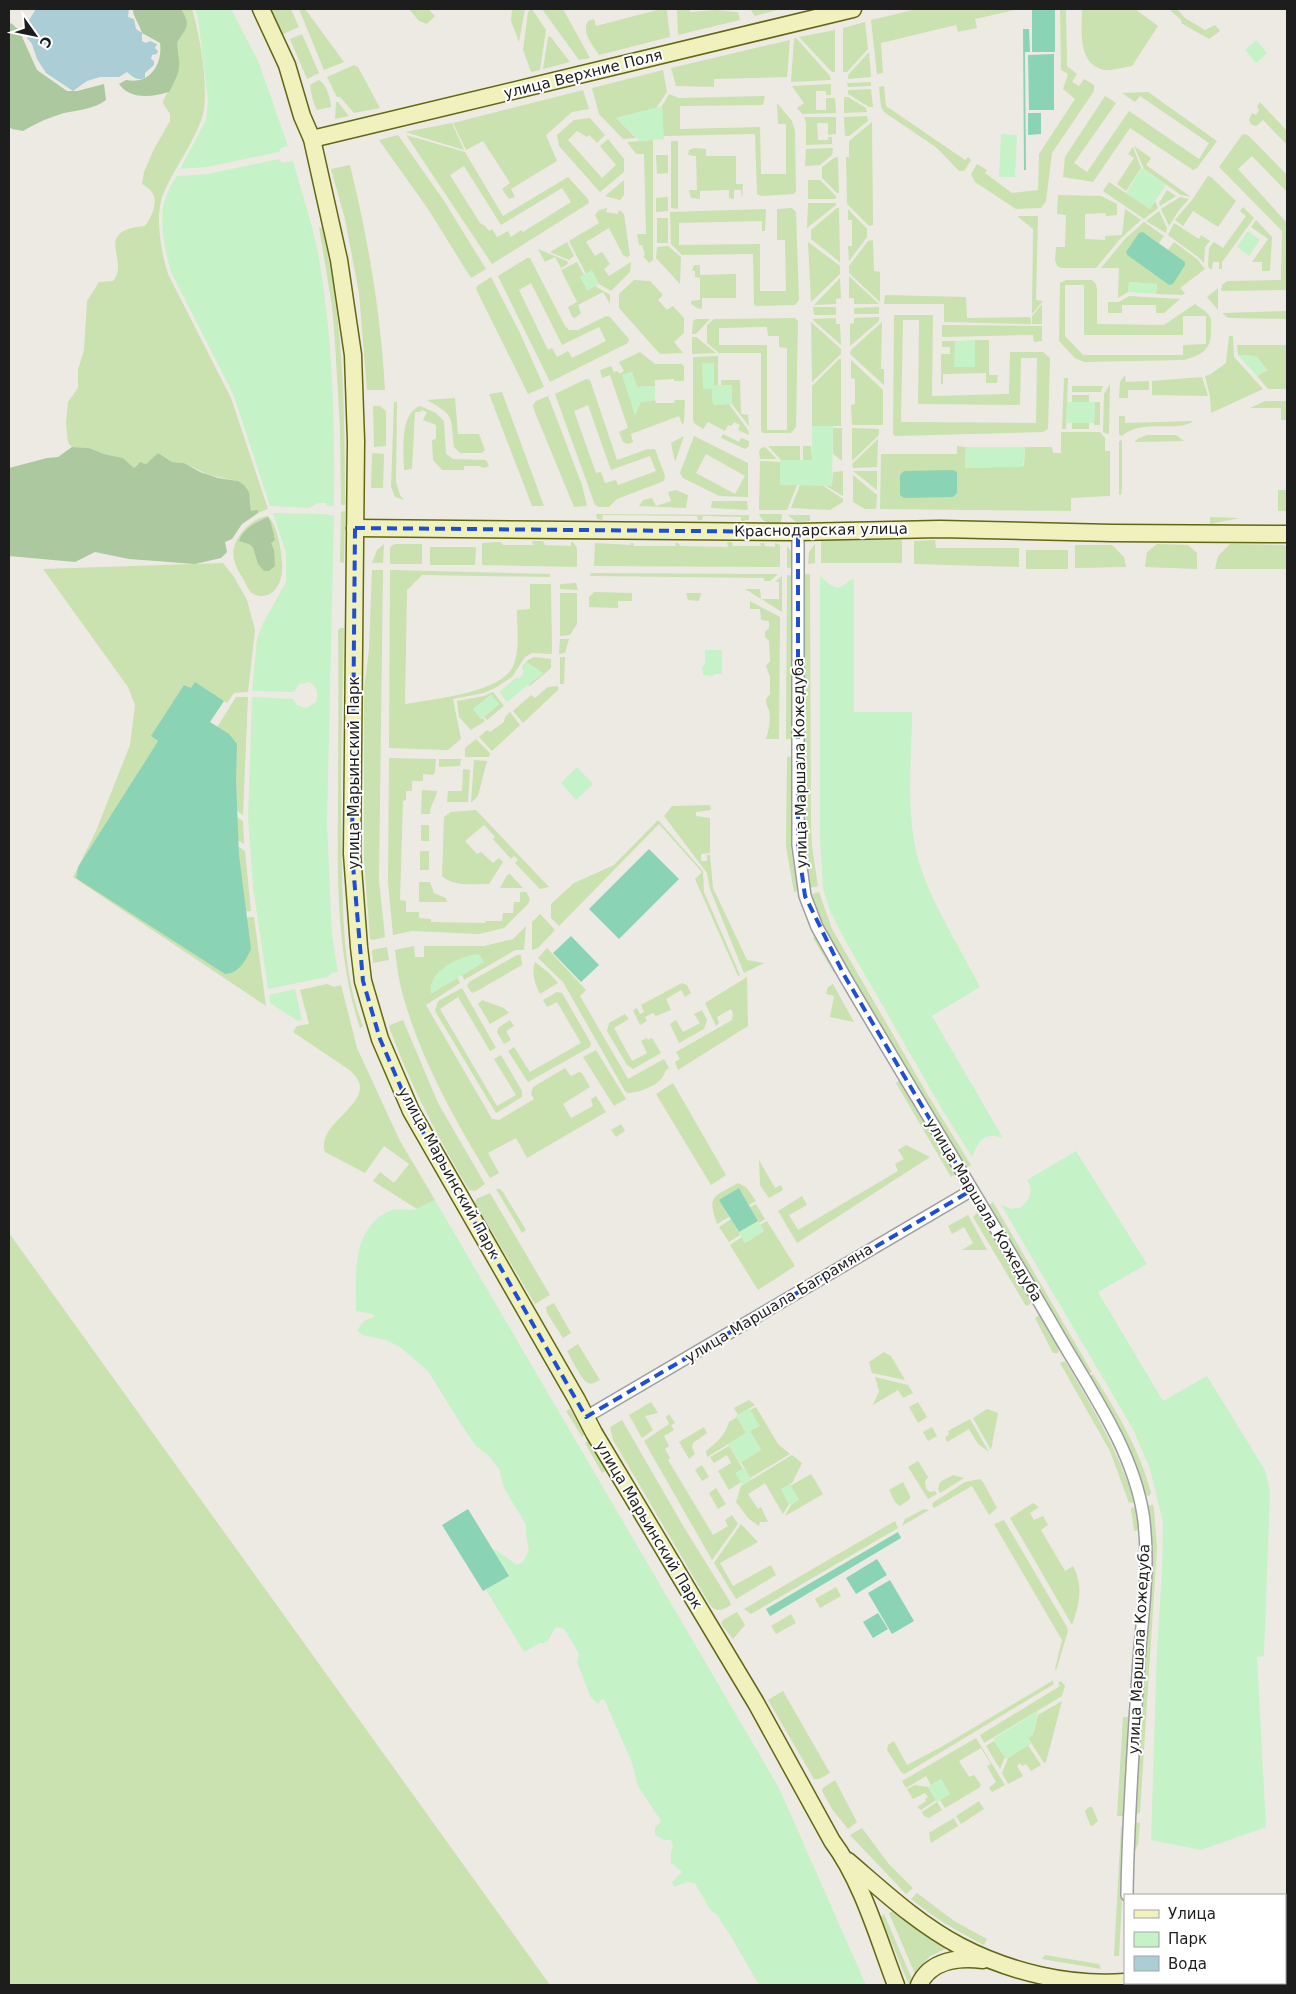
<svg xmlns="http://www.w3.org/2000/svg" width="1296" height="1994" font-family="'DejaVu Sans',sans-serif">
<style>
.grass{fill:#cae1b0;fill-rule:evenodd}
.forest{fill:#acc89e}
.park{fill:#c6f2c8}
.pitch{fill:#8bd3b5}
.water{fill:#aacdd6}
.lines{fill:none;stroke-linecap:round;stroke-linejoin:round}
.street-casing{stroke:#9e9e9e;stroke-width:14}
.secondary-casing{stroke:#616712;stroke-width:19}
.street{stroke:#fff;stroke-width:11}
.secondary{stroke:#f1f1be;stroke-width:16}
.marked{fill:none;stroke:#1d4ed8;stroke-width:4;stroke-dasharray:10 6;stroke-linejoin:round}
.labels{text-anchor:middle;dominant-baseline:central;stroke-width:4;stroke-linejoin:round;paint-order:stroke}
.street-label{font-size:15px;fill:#1d1d1d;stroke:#fff}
</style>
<rect width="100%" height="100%" fill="#edeae4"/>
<!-- grass -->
<g class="grass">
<path d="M181 9H192C200 34 210 93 202 118 193 144 175 167 164 192 154 214 161 252 168 274L231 398 268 509 258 513V511H251L250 498 238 481 209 475 184 463 172 462 158 453 146 464H137L134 468 123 458 104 454 89 448 72 447 68 443 66 423 68 402 78 388V370L84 350 87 301 99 282 113 281C131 260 91 231 145 226 151 218 159 202 152 192 150 189 145 186 142 184L144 172 154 149 170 121V114L163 103C164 96 169 92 172 86 182 69 179 61 177 43L187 25Z"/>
<path d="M269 9H291L299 27 281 35Z"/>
<path d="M299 9H305L344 62 324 70Z"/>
<path d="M409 9H428L435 16 427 24 419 21Z"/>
<path d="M512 9H525L519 42 511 21Z"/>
<path d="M532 9 546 30 540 70 531 72 523 50 528 12Z"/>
<path d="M542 9H563L590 58 579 60Z"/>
<path d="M661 9H666L667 11 670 37 599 55C593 45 581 33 588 21L594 19 596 26Z"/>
<path d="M677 9H690V12L716 10 738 12 740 20 678 35Z"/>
<path d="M750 9H781L755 16Z"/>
<path d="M917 9H1019L975 19 977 28 958 32 956 25 881 43 883 73 877 74 871 20Z"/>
<path d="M1060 9H1066L1067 66 1077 74 1072 82 1079 86 1084 79 1094 85V91L1052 153 1046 201 1041 208 1016 209 975 182 971 174 977 164 987 170 985 173 1012 193 1038 190 1039 154 1075 99 1063 89 1068 74 1061 70Z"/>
<path d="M1082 9H1135L1158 26 1132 66C1125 67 1109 71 1104 70 1077 64 1082 30 1082 9Z"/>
<path d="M1169 9H1177L1185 18 1205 30 1215 25 1220 31 1209 39 1181 23 1182 21Z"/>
<path d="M865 22 868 49 847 72H843V28Z"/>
<path d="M835 30V72H832L799 37Z"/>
<path d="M302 34 319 73 307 79 290 39Z"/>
<path d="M550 36 570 62 543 69 548 37Z"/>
<path d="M796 38 830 76 831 80 791 82 794 39Z"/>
<path d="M790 40 787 77 714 79V87L676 86 671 68Z"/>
<path d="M869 52 871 77 848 79V75Z"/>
<path d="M354 65 358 67 380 108 354 113 340 97H337L327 77Z"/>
<path d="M663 70 667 92 656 108 616 118 636 138 623 139 599 114 592 88Z"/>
<path d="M319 80C327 85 330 98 331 107L317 110C313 103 311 93 310 85Z"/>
<path d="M871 82V86L848 87 847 83Z"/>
<path d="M831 84V95H826V91H816V110H826V98H835L836 113 802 114 797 108 804 103 792 86Z"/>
<path d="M884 86 886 106 965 160 968 157 971 160 964 171H959L937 148 884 112 881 107 879 87Z"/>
<path d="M871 89 873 107H869L848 94V90Z"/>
<path d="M583 90 589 109 572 112 546 135 557 161 511 189 515 197 509 199 502 189 510 183 483 141 466 150 453 123Z"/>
<path d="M1148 92 1217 141 1197 168 1193 170 1130 128 1093 182 1063 177 1065 157 1105 96 1116 103 1074 163 1087 172 1129 111 1199 159 1209 143 1140 96 1135 102 1122 93Z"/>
<path d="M669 94 679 98 765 96 763 105 680 106V129L760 127 761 174H786V124H778L777 103 792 121 795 131 796 191 794 194 761 196 757 194 755 134 663 136 662 106Z"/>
<path d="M844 97H848L866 108 867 112 844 113Z"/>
<path d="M336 102H338L349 116 335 119Z"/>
<path d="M1260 102 1287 131V145L1263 120 1256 126 1251 124 1249 120 1252 113 1256 115 1259 110 1257 107Z"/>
<path d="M867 116 868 121 849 136H845L844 117Z"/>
<path d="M804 117H836V134L828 135V123H817L818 140H828V137H832V144L806 145V123Z"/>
<path d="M590 118 605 135 597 143 589 135 587 137 577 131 568 140 602 178 616 165 600 146 608 139 624 159V172L600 192 559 146 557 135 574 120Z"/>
<path d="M872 122 873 225 869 226 847 204 846 157H849V141Z"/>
<path d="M452 123 464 150 405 132Z"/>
<path d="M1245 134 1249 136 1287 175V192L1252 156 1238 169 1287 223V290L1221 291 1222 285 1227 281 1281 280 1282 231 1219 167 1242 135Z"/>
<path d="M398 135 444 201 486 269 471 278 428 209 379 140Z"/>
<path d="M406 135 465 152 503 216 568 177 588 199 589 203 492 264ZM464 166 501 225 562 188 571 202 523 232 521 230 511 237 508 231 497 237 492 229 489 231 485 226 480 223 450 175Z"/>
<path d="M653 140V260L649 263 643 256 645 255 642 245H639L637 234H646L644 154H636L627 142Z"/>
<path d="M671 141H678V209L671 208Z"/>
<path d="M1134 146 1151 158 1146 165 1191 197 1181 195 1144 169Z"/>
<path d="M1133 147 1141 168 1126 191 1117 184 1134 158 1128 154Z"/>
<path d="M694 148 706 149V156H736V184H743L742 199 741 190H734V199L729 198V190L700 191V199L691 198 689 190H697L696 156 688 155 689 150Z"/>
<path d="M833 148 832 155 820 165 805 166 806 149Z"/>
<path d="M656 155H668V173L657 174Z"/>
<path d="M838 157 839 193H837L822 178V167L834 158Z"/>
<path d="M350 165C368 239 381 314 385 390H367L359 293 345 219 331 169Z"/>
<path d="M1208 176 1211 177 1236 201 1218 227 1193 211 1183 226 1175 220 1192 200Z"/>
<path d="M624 180V195L620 200 605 196Z"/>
<path d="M808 180H820L836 196V199H808Z"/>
<path d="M1109 182 1150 209 1155 201 1158 208 1144 219 1103 191Z"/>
<path d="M1167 190 1176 196 1160 206 1159 203Z"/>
<path d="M1058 195 1101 196 1117 204V215L1106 216 1105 213 1085 214V239L1105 240V236L1122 235 1125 209 1141 220 1120 239 1096 268H1061L1057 266 1055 260 1056 247H1065L1066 215 1057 214Z"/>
<path d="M668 197V211L656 212V198Z"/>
<path d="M1180 197 1189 199 1179 210 1169 226 1161 209Z"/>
<path d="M808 203H836V205L807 228Z"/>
<path d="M1243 207 1254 218 1222 262V269H1219V262H1213L1212 269H1210L1208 266 1209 248 1214 242 1223 248 1246 216 1240 211Z"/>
<path d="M607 208 606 212 618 214 619 210 624 214 630 256 627 257 623 255 609 228 586 242 595 256 602 252 610 264 604 269 609 276 631 262 630 272 611 291 599 284 592 271 586 274 569 241 599 223 595 215 599 210Z"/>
<path d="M792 208 796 212 799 300 795 305 756 306 754 304 753 254 682 255 671 244 670 212 766 209 765 231H762V221L679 223V245L760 244V291H786L785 240H777V209Z"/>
<path d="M837 208H839L840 262 811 239V230Z"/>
<path d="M848 209 867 229V237L849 261 848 246H852V220H848Z"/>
<path d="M1159 211 1167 228 1166 233 1146 221Z"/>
<path d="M1017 216H1038L1036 300 1043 301 1032 314 1033 229Z"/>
<rect x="657" y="218" width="11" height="25"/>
<path d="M1256 220 1272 237 1270 271H1262V262H1252L1268 239 1251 227Z"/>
<path d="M1144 222 1164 236 1159 243 1143 232 1126 252 1127 255 1169 285 1185 262 1168 250 1174 242 1197 259 1205 269 1180 288 1185 293 1183 295 1156 294 1157 284 1129 282 1128 292 1118 298 1119 268H1101L1125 239Z"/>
<path d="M1174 223 1199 239 1201 235 1210 241 1205 247 1204 263 1198 257 1168 235Z"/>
<path d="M319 227 322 228C344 318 345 412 345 505H341L340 429 335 342 332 306Z"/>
<path d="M873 240 874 271 880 272V302L849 273V266L868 241Z"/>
<path d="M567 242 574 256 569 260 550 252Z"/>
<path d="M808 242 840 266V274L811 302Z"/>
<path d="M668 246 681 257 680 284 656 258 657 247Z"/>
<path d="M538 249 567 261 568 264 561 268 555 257 545 262Z"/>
<path d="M527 258H530L565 326 569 330H578L606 316 610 317 629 339 628 343 550 382 498 276ZM531 283 562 345 599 327 606 341 572 358 568 351 557 357 552 348 548 350 519 290Z"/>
<path d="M577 262 584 275 580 277 588 290 595 286 610 295V304L603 292 578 305 581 313 575 318 572 317 568 307 577 302 561 270Z"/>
<path d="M694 265H700V275L736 274V298H702V309L697 308 691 304V301L700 300V278L695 277V271H692Z"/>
<path d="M849 276 879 304H854V298H849Z"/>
<path d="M491 277 520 333 544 387 528 394 476 289 477 286Z"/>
<path d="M840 278 841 298 836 299V304L814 305Z"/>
<path d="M634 280 650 281 663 295 658 300 667 310 673 306 684 318V333L674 342 683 353 660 354 619 308V294Z"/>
<path d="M1066 280H1092L1096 284 1097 289V324L1164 325 1195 304C1200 308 1207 311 1210 317 1212 320 1211 324 1211 328 1212 349 1203 355 1184 360L1084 362 1075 358 1059 341 1060 283ZM1065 285H1084V335H1183V316H1206V344L1183 345V355H1083L1065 336Z"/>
<path d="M1218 288V310L1207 297Z"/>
<path d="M885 295 966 297 967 318 1029 317 1031 318V324L944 322V304H884Z"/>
<path d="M1129 296 1180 299 1164 313H1156V305H1122V313H1108V302H1119Z"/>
<path d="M1042 304V324H1032V316Z"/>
<path d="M813 307H836V315H814Z"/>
<path d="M879 307V314H854V308Z"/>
<path d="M1287 311V319L1228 318 1222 313Z"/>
<path d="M894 315H933L932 396 1009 394 1010 352H1043L1050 358 1048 429 1043 432 895 436 893 434ZM903 320H919L918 404 1020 405 1021 358H1037L1036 423 901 422Z"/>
<path d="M879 317V321L850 346V324L854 323V318Z"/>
<path d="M795 318 798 321 796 427 791 433H763L761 431V353H719L707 343V325L714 319ZM767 327 768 336H779V347L787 348V430H767V345H719V328Z"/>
<path d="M836 318V324H840L841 345 813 320V319Z"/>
<path d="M696 319H710L696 334H692L693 321Z"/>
<path d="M811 322 841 349V354L812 382Z"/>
<path d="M882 322 881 369H884V385L850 354 851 350Z"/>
<path d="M942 325 1042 326V341L1034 342 1033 335 942 337Z"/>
<path d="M1229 336H1233L1234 357 1263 389 1211 413 1210 396 1205 376 1211 374 1226 363Z"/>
<path d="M692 337H696L716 353 692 354Z"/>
<path d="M975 340H989V375H998L997 383H986V373L943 374V384H941V354H950V347H942V341H955V367H975Z"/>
<path d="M1237 345H1287V389H1268L1257 376 1267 370 1256 356 1238 355Z"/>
<path d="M640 352 655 364H682L684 366V381H674V379L655 380V386L637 387 632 372 622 375 641 402 655 400 656 403H674L675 400H685L684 423 682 424 679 416 631 434 633 442 628 444 623 442 619 432 628 428 610 375 602 378 600 370 611 366 614 372 618 371 619 374 624 371 619 362Z"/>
<path d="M718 356V385H714L703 363V389H712L713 405 729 404 748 430 749 435 738 430 740 425 734 422 731 426 728 425 725 431 708 422 703 429 694 423 693 420V357Z"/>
<path d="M839 359H841V426H812V386Z"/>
<path d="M851 360 883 390V425H852L851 405 855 404V379L851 378Z"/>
<path d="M1125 375 1126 382 1149 381V390H1128V398H1119L1120 382Z"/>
<path d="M1202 377 1208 396 1152 395V381Z"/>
<path d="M1064 378H1068L1066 429H1062Z"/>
<path d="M586 379 590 380 617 460 648 449H655L665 476 664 481 617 499 609 507H599L595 505 555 394ZM588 405 611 470 650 456 656 471 618 485 616 480 605 483 601 472 596 473 574 411Z"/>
<path d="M721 380H740L741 414 748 415 749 426 732 404V385H721Z"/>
<path d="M1110 384 1109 434 1105 433 1103 432 1104 394Z"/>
<path d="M1072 386H1103L1101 392H1072Z"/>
<path d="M502 392 544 506H532L489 394Z"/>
<rect x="1072" y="395" width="17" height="7"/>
<path d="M548 396 582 485 587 506 574 507 534 410 533 405 536 401Z"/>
<path d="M455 398 458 434H479L485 450 482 453H460L454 447C450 415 456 417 427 400Z"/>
<path d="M1265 401H1287V420H1281V408H1250Z"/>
<path d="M394 402H397L396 482 400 495 404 500 395 497 391 487Z"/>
<path d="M1095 402H1100V425H1094Z"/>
<path d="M373 406H380L386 411V446L374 447Z"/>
<path d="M420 406 436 413 444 421 446 454 453 459 486 460 489 466 484 468 478 466H464V470H442L433 460 432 440 436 439V425L423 420 427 412 422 410 420 412H415L412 469 404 470C404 452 399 414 420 406Z"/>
<path d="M1119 416H1125V423L1193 421C1180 433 1140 418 1122 436L1119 435Z"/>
<rect x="1072" y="423" width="17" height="6"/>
<path d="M833 428H842V461L833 454Z"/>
<path d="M852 428 879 429V435L852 461Z"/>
<path d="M1061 432H1100L1105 438V451H1110V496L1071 498V511L880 509 881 454H957V446L966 447 965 468 1024 466 1025 447H1052L1053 453H1061Z"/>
<path d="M723 434 739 442 741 438 749 441V446L745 449 721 438Z"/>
<path d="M1147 435H1176L1184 441 1134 442 1139 438Z"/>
<path d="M684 436 675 462 671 443Z"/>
<path d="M694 436 748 463V497L719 496 683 478 680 473ZM706 454 745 476 735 494 696 473Z"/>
<path d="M878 439 877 467 853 468 852 464Z"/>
<path d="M1122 440V488L1121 495H1119V441Z"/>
<path d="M768 446H800V460H781Z"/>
<path d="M803 446H811L812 460H803Z"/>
<path d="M765 447 777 459H760L759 452 761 448Z"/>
<path d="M372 453 384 454 383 488H371Z"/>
<path d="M760 461 780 462V485H797L787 510H759Z"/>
<path d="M843 471V496L826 486 832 485 833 472Z"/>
<path d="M853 471H877V490Z"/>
<path d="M853 475 877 495 876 509H865L853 502Z"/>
<path d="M800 485H822L843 499V502L830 510 791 508Z"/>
<path d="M676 490 688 495 686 508 639 506 643 500 652 498 656 506 671 501 668 492Z"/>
<rect x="1278" y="490" width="9" height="21"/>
<path d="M712 501H747L748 510 711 508Z"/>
<path d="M345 511 344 563 340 562 341 512Z"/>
<path d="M596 514 749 515V520L741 521V517L703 516 702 520H698L697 516 603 515 602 520 597 519Z"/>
<path d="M759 514H782L781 523C771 523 763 524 759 514Z"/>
<path d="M788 515H810V521L796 522Z"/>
<path d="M268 516C278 527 281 549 282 563 284 579 275 601 256 595 249 593 247 586 244 580 234 565 228 551 240 535 246 526 257 517 268 516Z"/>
<path d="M1210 517 1240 518 1210 524Z"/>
<rect x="821" y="540" width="81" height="23"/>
<path d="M935 540 936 548H1019V567L914 564V541Z"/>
<path d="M532 541H543L545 545 571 546V542H573L577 548V567L482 565V543L501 542 503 545H533Z"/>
<path d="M727 542H732L733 546H761L760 543H764L765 546 775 547V543L780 545V567L594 566 595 543 631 545 630 543H633L634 546H676L675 543H678L680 546 728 547Z"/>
<path d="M384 544 383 563H372L377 550Z"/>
<path d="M395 544H422V564H390V547Z"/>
<path d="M815 544V563L808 564 809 552Z"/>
<path d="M1157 544 1188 545 1197 553V569L1145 567 1147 552Z"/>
<path d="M1230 544 1284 545 1287 548 1286 569H1215L1218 556Z"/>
<path d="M1075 545H1112L1124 557 1126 567 1075 568Z"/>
<path d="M787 546 793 554 795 567 787 568Z"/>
<path d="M430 547H476L475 565H430Z"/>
<rect x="1026" y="550" width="42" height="19"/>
<path d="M223 563 234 577 247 600 255 630 248 692 234 693 227 703 195 683 191 689 185 685 152 737 158 741 78 867 76 878 236 918 254 917 266 1006 73 877 96 831 130 745 135 705 128 687 43 569Z"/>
<path d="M372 570H383L379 880 385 937 373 940 370 939 364 858V689L369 649Z"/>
<path d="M390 570 550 574V577L422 575 407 590 405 704C432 699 504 693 514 664 520 647 517 627 517 610L530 609V584H551L552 654 532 653 525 657 512 677 495 688 484 693 453 699 461 739 448 750 389 748Z"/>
<path d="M591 573 778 574 770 581H764V578L590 576Z"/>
<path d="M805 574H810L811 823 812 846 818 886 810 888 805 861 803 805 804 577Z"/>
<path d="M787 575 794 576 793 739H786Z"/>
<path d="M782 576V612L745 589H760L761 599H779V582H775Z"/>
<path d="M576 583 578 590 560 589V584Z"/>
<path d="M594 592 632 593V601H618V608L589 607V597Z"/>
<path d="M560 593H577V624L570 635 560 636Z"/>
<path d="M686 593H701L699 601 688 600Z"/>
<path d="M750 601 780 617 779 739H766C769 730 771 719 769 710 767 706 766 704 766 699L770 694V677L766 666 770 661 769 641 765 637V632L769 628V621L761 620 760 609H750Z"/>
<path d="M340 628H344C342 708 340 788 342 868 343 919 344 978 363 1026L360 1028C337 957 337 880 338 806 338 748 339 690 338 631Z"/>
<path d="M560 639H569L565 653 559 654Z"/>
<path d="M534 657 551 659V668L530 686 528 685 543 673 522 667 528 660Z"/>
<path d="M560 657H565L564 684H560Z"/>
<path d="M558 686V690L523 723 513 711 531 695 535 698 548 687Z"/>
<path d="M493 692 504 706 487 720 484 717 499 704 491 695 473 709 481 719 483 718 485 721 471 730 459 717 457 701 484 696Z"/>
<path d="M236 697H248L243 815 226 803 216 729Z"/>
<path d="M510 712 520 725 492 751 479 737 487 730 490 732 504 722 505 717Z"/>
<path d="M476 739 490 753 489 757H465V748Z"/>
<path d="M793 756 791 849 798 891 794 892 786 847 787 757Z"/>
<path d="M389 758 436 759 435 772 433 775 423 774V781H412V791H406V800L403 801 400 900 406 901V912H419V918L431 919V922L485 923 486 921H502L503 913H513L514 902H520V892H526L530 899 528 904 504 928 479 934 412 931 393 935 388 882Z"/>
<path d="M439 759H461L460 766 439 767Z"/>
<path d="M474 760 487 761 478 796 471 803Z"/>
<path d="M463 769 470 770 468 802H447L448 791H462Z"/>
<path d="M422 790 437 791C436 800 430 804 430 814H421Z"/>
<path d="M710 805 711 810 696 812V816L710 818V853L701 854V861H707V855H710L713 888 747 960 764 963 744 973 710 889 707 873 664 816 672 806Z"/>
<path d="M476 810 478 812 549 887 540 889 515 863 518 860 514 856 511 859 493 839 495 837 484 825 465 841 477 854 481 852 493 863 499 858 503 862 489 884C474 884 453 887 442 876L444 817 451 812Z"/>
<path d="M227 811 243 821 244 844 229 835Z"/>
<path d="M658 820 703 871 704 892 740 975 738 976 695 879 702 872 659 824 559 926 551 918V904L574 883 614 865Z"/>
<rect x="421" y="825" width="8" height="16"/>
<path d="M230 841 245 851 251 911 236 912Z"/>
<rect x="420" y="851" width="9" height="19"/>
<path d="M510 874 523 888H500L507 875Z"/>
<path d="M419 882H430L434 893 446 898 447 902H419Z"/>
<path d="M819 892 832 929 929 1097 971 1165 965 1168 844 964 817 911 812 894Z"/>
<path d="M540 914 555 930 538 948 532 950V922Z"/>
<path d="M526 926 524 950H515L464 980 462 975 484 962 478 954 431 993 458 978 460 983 426 1005 492 1119 499 1120 534 1099 531 1094 533 1087 565 1068 571 1076 579 1072 582 1073 590 1087 563 1104 571 1118 593 1106 591 1099 596 1096 606 1112 527 1158 516 1138 488 1153 499 1173 490 1178C456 1122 422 1062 404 999 399 983 397 966 395 950L414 946 415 957H424V946H484L513 939Z"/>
<path d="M816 936 837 971 834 973 813 938Z"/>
<path d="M387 947 389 960 373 963 372 950Z"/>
<path d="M547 948 586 990 580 996 628 1079 664 1059 669 1068C664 1071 665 1074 662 1078 655 1087 637 1093 627 1093L625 1091 563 982 538 958Z"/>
<path d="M517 955H521L522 965 477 991 472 993 467 986 469 982Z"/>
<path d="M535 962 549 973 558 983 540 994C535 985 531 972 535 962Z"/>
<path d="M747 977 748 1026 678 1070 675 1062 680 1059 676 1052 732 1020 733 1014 731 1009 717 1017 719 1023 716 1026 705 1003Z"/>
<path d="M682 983 687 985 691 993 685 997 681 990 666 999 671 1010 656 1016 653 1013 645 1017 647 1021 640 1025 633 1010 637 1008 640 1014 644 1012 641 1005Z"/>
<path d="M327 984 334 987 341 985 357 1048 400 1141 435 1200 417 1209 373 1181 380 1172 394 1183 409 1164 384 1146 365 1173 325 1152C314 1120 388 1100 348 1069L293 1032 297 1026 309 1024 300 990Z"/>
<path d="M833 984 854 1022 830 1017 834 996 826 994 828 987Z"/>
<path d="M462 988 496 1048 490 1051 458 997 440 1009 497 1106 516 1095 494 1059 501 1055 522 1091V1097L496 1113 435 1011 438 1001Z"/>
<path d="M557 992 562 993 591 1043 590 1047 528 1082 508 1051 514 1047 530 1072 581 1043 557 1002 547 1007 543 1000Z"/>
<path d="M482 1000 504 1008 509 1013 490 1024 478 1004Z"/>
<path d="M702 1010 707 1020 704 1029 679 1043 670 1024 676 1020 683 1032 700 1023 694 1014Z"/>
<path d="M625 1014 629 1019 614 1028 632 1061 647 1053 641 1041 647 1038 648 1040 652 1038 661 1053 633 1069 627 1065 607 1031 609 1023Z"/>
<path d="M403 1020 438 1103 485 1184 475 1191 469 1190C438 1138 410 1084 389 1027L390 1025Z"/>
<path d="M510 1020 514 1026 506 1031 511 1040 504 1044 497 1032 498 1028Z"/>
<path d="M596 1050 626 1099 614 1106 583 1057Z"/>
<path d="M900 1080 956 1174 951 1177 896 1083Z"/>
<path d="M673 1083 726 1175 711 1185 656 1094Z"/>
<path d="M621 1124 625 1131 616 1137 611 1130Z"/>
<path d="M906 1145 930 1157 797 1243 778 1211 802 1196 807 1205 789 1215 798 1230 898 1171 895 1164 904 1159 898 1150Z"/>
<path d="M759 1160 775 1188 781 1185 783 1190 769 1198 760 1185Z"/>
<path d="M738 1183 746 1187 756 1201 749 1205 739 1188 720 1200 729 1217 717 1224C707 1194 713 1198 738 1183Z"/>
<path d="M496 1189H500L503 1192 526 1230 522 1233Z"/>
<path d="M490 1193 550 1295 535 1304 475 1203 476 1199Z"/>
<path d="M993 1202 1092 1372 1086 1375 988 1206Z"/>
<path d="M756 1204 765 1219 759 1223 750 1207Z"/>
<path d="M978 1212 1031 1302 1029 1305 1026 1306 973 1217Z"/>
<path d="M968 1215 987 1250H962L973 1243 964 1227 952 1234 948 1226Z"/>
<path d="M731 1219 740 1235 729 1242 719 1227Z"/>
<path d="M767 1221 795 1266 758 1290 730 1245 742 1237 745 1243 764 1231 760 1225Z"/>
<path d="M9 1233 550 1985H9Z"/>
<path d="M554 1303 571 1333 563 1338 547 1313 546 1307Z"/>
<path d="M1039 1315 1059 1348 1058 1353H1053L1035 1318Z"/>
<path d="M578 1344 600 1380C596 1382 592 1385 588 1383 582 1381 571 1358 567 1351Z"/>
<path d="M884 1352 891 1356 905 1380 872 1373 869 1362Z"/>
<path d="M1065 1361C1092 1406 1118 1451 1135 1502L1129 1503 1110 1451 1060 1363Z"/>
<path d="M1093 1374C1117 1412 1140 1450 1151 1493L1149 1496 1145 1495 1138 1474 1087 1378Z"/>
<path d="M875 1377 908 1385 913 1393 903 1398 898 1390 873 1405 879 1391Z"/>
<path d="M749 1400 755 1405 738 1415 734 1408Z"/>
<path d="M651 1402 658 1413 645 1416 653 1430 642 1438 629 1415Z"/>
<path d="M918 1402 927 1417 918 1423 909 1407Z"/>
<path d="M756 1407 778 1444 790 1454 750 1478 741 1462 761 1450 750 1431 759 1426 750 1410Z"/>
<path d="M570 1409 585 1434 582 1437 566 1411Z"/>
<path d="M987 1409 998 1413 991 1450 973 1418Z"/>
<path d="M669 1414 675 1423 671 1425 674 1430 664 1436 669 1446 665 1449 670 1458 668 1460 713 1535 728 1526 725 1520 732 1515 738 1524 712 1560 644 1441 669 1424 666 1417Z"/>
<path d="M737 1417 746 1433 707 1457 706 1451C717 1442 725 1436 729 1422Z"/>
<path d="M970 1419 989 1452 978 1444 969 1429 947 1442 945 1438 949 1434 948 1431Z"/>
<path d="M622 1420 685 1529 729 1600 731 1605C722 1610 717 1613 710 1605L613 1440 610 1427Z"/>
<path d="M704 1427 707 1433 693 1443 692 1448 695 1454 689 1459 679 1442Z"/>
<path d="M932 1427 937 1436 928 1441 923 1432Z"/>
<path d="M588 1441 606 1471 602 1473 585 1443Z"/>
<path d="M729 1446 743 1469 736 1473 741 1482 729 1490 718 1471 731 1463 727 1455 714 1463 710 1457Z"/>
<path d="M792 1455 802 1463 792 1483 781 1489 789 1504 783 1514 765 1483 748 1494 758 1509 761 1507 768 1522H760L759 1526 749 1519 736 1502 741 1486Z"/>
<path d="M918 1461 928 1477 925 1481 926 1489 930 1492 935 1491 937 1494 928 1499 908 1467Z"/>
<path d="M702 1465 709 1477 702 1481 695 1470Z"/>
<path d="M811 1474 823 1494 785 1516 791 1505 799 1500 790 1486Z"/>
<path d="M953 1475 964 1478 940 1493 938 1489 940 1482Z"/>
<path d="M980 1479 983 1482 997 1508 989 1515 972 1486 934 1508 932 1505 934 1502 965 1482Z"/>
<path d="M903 1482 910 1496V1499L900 1506 895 1502 889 1490Z"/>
<path d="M716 1488 726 1504 718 1509 709 1493Z"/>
<path d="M1033 1503 1039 1507 1030 1513 1034 1520 1043 1516 1048 1525 1041 1530 1065 1571 1073 1566C1084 1586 1079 1605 1072 1625L1010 1518Z"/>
<path d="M1150 1505H1153L1154 1509 1157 1548 1140 1812 1136 1815 1135 1814 1146 1508Z"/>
<path d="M1136 1507 1139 1530 1134 1531 1131 1508Z"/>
<path d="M924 1509 929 1510 902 1526 905 1519Z"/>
<path d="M1004 1520 1067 1627 1068 1631 1056 1671 1055 1669 1062 1640 994 1524Z"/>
<path d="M895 1521 898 1528 751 1614 744 1609Z"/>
<path d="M741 1524 758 1542 720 1563 733 1586 771 1565 776 1575 736 1599 714 1563Z"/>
<path d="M836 1587 841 1596 820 1608 815 1599Z"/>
<path d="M737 1612 745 1625 733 1639 721 1624 723 1620Z"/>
<path d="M791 1614 796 1623 776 1634 771 1626Z"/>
<path d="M1052 1679 1054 1684 908 1772 904 1774 901 1772 887 1750 888 1745 894 1741 907 1765 943 1746 1052 1681Z"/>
<path d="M1061 1681 1065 1686 1062 1696 984 1743 980 1735 1060 1686 1058 1683Z"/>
<path d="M783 1691 830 1773 819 1779H814L768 1700Z"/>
<path d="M1062 1701 1046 1762 1044 1763 1028 1738 1033 1735 1038 1715Z"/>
<path d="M1123 1717H1130L1124 1816H1117Z"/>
<path d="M976 1738 1005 1785 992 1792 989 1788 996 1782 987 1766 991 1764 981 1748 959 1761 969 1777 974 1775 981 1785 979 1788 945 1808 940 1800 950 1794 941 1779 931 1785 926 1776 906 1788 902 1781Z"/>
<path d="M994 1741 1005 1757 1000 1769 986 1746Z"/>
<path d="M1028 1745 1041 1765 1031 1771 1026 1764 1022 1766 1020 1763 1017 1766 1023 1776 1008 1784 1002 1773 1008 1758Z"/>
<path d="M835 1780 857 1822 848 1829 832 1809 822 1791 823 1788Z"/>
<path d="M915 1785 928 1787 936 1800 921 1810 917 1807 926 1801 925 1799 928 1797 925 1793 913 1799 907 1789Z"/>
<path d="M979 1801 984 1809 961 1824 956 1816Z"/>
<path d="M937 1802 942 1810 929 1818 924 1816 922 1812Z"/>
<path d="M1089 1807H1092L1098 1821 1092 1826 1090 1825 1085 1811Z"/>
<path d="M954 1818 958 1826 931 1843 929 1833Z"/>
<path d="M1135 1822 1140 1823 1138 1844 1132 1857Z"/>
<path d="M1121 1827H1126L1119 1956H1114Z"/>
<path d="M862 1828 888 1863 913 1888 906 1894 850 1835Z"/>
<path d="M917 1893 954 1921 987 1939 984 1945C958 1932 933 1917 911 1899Z"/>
<path d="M895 1910 951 1946 929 1957 915 1974 889 1913Z"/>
<path d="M884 1914 912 1979 909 1985 881 1917Z"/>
<path d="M1045 1955 1099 1964 1101 1969 1042 1959Z"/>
</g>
<!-- forest -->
<g class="forest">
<path d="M133 9H181C192 27 186 27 177 43 180 68 182 69 169 92 152 97 130 100 119 84L126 80C149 85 163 65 160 43L142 33C140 25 132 15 133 9Z"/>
<path d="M11 23 19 30 37 70 67 91H77L104 84 106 100C94 109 79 110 64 113 50 117 36 123 23 131L12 129 9 127V25Z"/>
<path d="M72 447 89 448 104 454 123 458 134 468 140 462 146 464 158 453 172 462 184 463 200 472 218 478 238 481 244 485 249 492 251 511 258 510V513L242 524 232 539 225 542 227 552 221 558 195 564 129 559 95 552 75 562 9 556V468L47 458 58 457Z"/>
<path d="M268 517 271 523 275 540 271 543 274 550 275 566 269 571H264L258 564 253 547 249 544 239 541C243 529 256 522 268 517Z"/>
</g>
<!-- park -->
<g class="park">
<path d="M195 9H231L259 63 288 146 281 148 279 152 207 167 180 169 206 120 208 101 198 18Z"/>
<path d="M1256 40 1267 53 1256 63 1245 50Z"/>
<path d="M662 106 664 139 640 141 616 118Z"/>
<path d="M1001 134 1017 135 1015 177H999Z"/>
<path d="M279 159 282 163 293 161C301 191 312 222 318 253 333 336 335 422 334 506H327L326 503H318L309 508 270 506 234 396 171 272C165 251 157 215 167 194 169 188 173 182 177 176L208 174Z"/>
<path d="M1142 168 1166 185 1150 209 1126 193Z"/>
<path d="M1248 231 1260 240 1249 256 1237 247Z"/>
<path d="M592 270 599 284 587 290 580 277Z"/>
<path d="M1129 282 1157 284 1156 294 1128 292Z"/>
<path d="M975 340V367H954L955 341Z"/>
<path d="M1238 355 1256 356 1267 369 1257 376Z"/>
<path d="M702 363H714V385H732V404L713 405 712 389H703Z"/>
<path d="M632 372 637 387 655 386V400L641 402 635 416 622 375Z"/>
<path d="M1067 402H1095L1094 423H1066Z"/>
<path d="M812 426H833L832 486 780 485V460H812Z"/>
<path d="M966 447H1025L1023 467 965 468Z"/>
<path d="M273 513 325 514 334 516 327 825 332 935 338 972 331 973 327 977 268 989 253 887 248 818 252 697 293 699 297 705 306 708 316 702C319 693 317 687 309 682L299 684 294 692 252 691 257 639 262 625 286 582V553Z"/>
<path d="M820 576C827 582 835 592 844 585 848 582 849 580 854 579V712H912C912 763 904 822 922 871 935 909 962 951 980 987L932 1016 1003 1138C983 1132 979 1140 972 1157L943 1111 841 933 830 911 823 889 820 840Z"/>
<path d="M705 650H722V674H714L713 676 703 675 702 667 705 664Z"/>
<path d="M527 662 543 673 507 702 499 692 516 678 519 679 524 671 522 669Z"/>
<path d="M492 695 499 704 481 719 473 709Z"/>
<path d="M577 767 593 784 576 800 561 783Z"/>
<path d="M478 954 484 962 431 994C426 971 460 956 478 954Z"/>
<path d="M295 989 302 1020 298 1021 270 1003 269 995Z"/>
<path d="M1076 1151 1147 1264 1098 1292 1163 1401 1207 1376 1265 1470 1270 1492 1264 1656 1257 1657 1266 1827 1201 1850 1151 1840 1157 1648 1162 1570 1163 1523 1150 1469 1133 1429 1001 1205 1012 1209 1022 1207C1030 1198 1034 1191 1027 1180Z"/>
<path d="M435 1200 779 1788 866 1985H759L730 1935 717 1915 710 1910 695 1883 687 1882 674 1887 672 1882 682 1872 671 1863V1852L673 1846 671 1840H664L655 1835V1828L661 1821 638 1786 632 1763 605 1701 602 1699 598 1704 591 1698 577 1662 579 1654 565 1630 558 1627 555 1628 548 1641 543 1643H540L524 1652 486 1590 501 1580 489 1551 496 1550 517 1565 523 1562 529 1550 526 1535V1525L504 1488 499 1469 488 1455 476 1446 460 1423 428 1371 400 1347 386 1340 362 1335 357 1330 364 1321 374 1317 373 1314 356 1311C356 1277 351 1231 387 1212 397 1206 407 1212 417 1209 423 1207 429 1202 435 1200Z"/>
<path d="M758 1221 764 1231 745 1243 739 1232Z"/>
<path d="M749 1408 760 1426 750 1431 761 1450 740 1463 728 1444 746 1433 736 1416Z"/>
<path d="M744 1468 751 1479 743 1485 735 1473Z"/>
<path d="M790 1484 799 1500 790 1505 781 1489Z"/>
<path d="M1038 1711 1033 1735 1028 1738 1031 1744 1006 1759 993 1739Z"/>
<path d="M941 1779 950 1794 937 1802 928 1787Z"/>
</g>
<!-- pitch -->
<g class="pitch">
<rect x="1032" y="9" width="23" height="43"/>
<path d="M1023 29H1029L1030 52H1025L1026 170H1024Z"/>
<path d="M1054 54V110H1029L1028 55Z"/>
<path d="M1028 113H1041V134L1028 135Z"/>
<path d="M1143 232 1185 262V265L1173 284 1169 285 1127 255 1126 252 1139 233Z"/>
<path d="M953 470 957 472V493L953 497 904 498 900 495V475L904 471Z"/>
<path d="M195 682 224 701 210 722 229 734 237 744 236 779 239 855 251 949C245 962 239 973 225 974L76 878 78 867 158 741 151 736 184 685 191 688Z"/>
<path d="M649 849 679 879 619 939 589 909Z"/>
<path d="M571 936 599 965 581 982 553 953Z"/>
<path d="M739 1188 758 1221 739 1232 719 1200Z"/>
<path d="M468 1509 509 1576 483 1591 442 1525Z"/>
<path d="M898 1532 901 1538 770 1616 766 1609Z"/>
<path d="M877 1559 887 1575 856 1594 846 1578Z"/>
<path d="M890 1580 914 1621 892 1634 868 1593Z"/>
<path d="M878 1613 888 1629 873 1638 863 1622Z"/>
</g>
<!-- water -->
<path class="water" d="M36 9H129L128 17 134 19 136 29 142 33V41L146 43 150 41 157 44 155 48 158 51 157 54 152 55 151 59 154 61V65L145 73V78C137 81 133 77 127 72L119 77H100L87 81 73 91 46 73 37 59 32 44 27 38 26 25Z"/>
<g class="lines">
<!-- street casing -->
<g class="street-casing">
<g id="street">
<path d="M798 532V845L805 896 817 927 844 975C913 1093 986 1210 1055 1329 1088 1387 1132 1447 1143 1514 1150 1561 1143 1612 1139 1659 1134 1738 1128 1816 1127 1895"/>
<path d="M586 1417 972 1190"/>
</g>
</g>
<!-- secondary casing -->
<g class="secondary-casing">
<g id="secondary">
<path d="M261 9 287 65 302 116 312 139 339 260 353 355 356 441 352 854 359 947 363 981 380 1039 411 1111 577 1400 594 1433 756 1703 832 1841C862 1881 878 1938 896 1985"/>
<path d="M312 139 853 9"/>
<path d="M355 528 798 532 940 529 1112 533 1287 534"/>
<path d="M848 1861C883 1891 918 1924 960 1946 1010 1972 1068 1986 1125 1982"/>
<path d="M1285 1939 1287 1938"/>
<path d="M919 1985C930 1960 959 1957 983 1960"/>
</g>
</g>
<!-- street -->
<use href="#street" class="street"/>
<!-- secondary -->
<use href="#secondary" class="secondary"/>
</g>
<!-- marked area -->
<path class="marked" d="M355 528 798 532V845L805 896 844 975 972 1190 586 1417 411 1111 380 1039 363 981 352 854Z"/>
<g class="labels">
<!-- street labels -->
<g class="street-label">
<text transform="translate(583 74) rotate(-14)">улица Верхние Поля</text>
<text transform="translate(821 530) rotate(-1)">Краснодарская улица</text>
<text transform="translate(800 763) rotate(-91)">улица Маршала Кожедуба</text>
<text transform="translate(354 773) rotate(-90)">улица Марьинский Парк</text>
<text transform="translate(449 1173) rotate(61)">улица Марьинский Парк</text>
<text transform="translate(984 1210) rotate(59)">улица Маршала Кожедуба</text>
<text transform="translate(779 1303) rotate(-31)">улица Маршала Баграмяна</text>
<text transform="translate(649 1525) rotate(59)">улица Марьинский Парк</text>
<text transform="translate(1139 1649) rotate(-87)">улица Маршала Кожедуба</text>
</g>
</g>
<!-- border -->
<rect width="1296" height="1994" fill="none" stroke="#1d1d1d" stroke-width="20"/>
<!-- legend -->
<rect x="1124" y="1894" width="162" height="90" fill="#ffffff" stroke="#a5a5a5"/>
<rect x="1134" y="1910" width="25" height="8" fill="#f1f1be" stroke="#a5a5a5"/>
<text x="1168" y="1919" font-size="15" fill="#1d1d1d">Улица</text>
<rect x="1134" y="1932" width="25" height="15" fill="#c6f2c8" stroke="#a5a5a5"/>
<text x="1168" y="1944" font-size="15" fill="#1d1d1d">Парк</text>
<rect x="1134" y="1956" width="25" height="15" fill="#aacdd6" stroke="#a5a5a5"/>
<text x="1168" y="1969" font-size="15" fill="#1d1d1d">Вода</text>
<!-- north arrow -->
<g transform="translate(35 35) rotate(123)" stroke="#ffffff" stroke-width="4" paint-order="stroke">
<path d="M0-4L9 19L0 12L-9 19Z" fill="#1d1d1d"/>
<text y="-8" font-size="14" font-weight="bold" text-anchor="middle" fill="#1d1d1d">С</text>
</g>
</svg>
